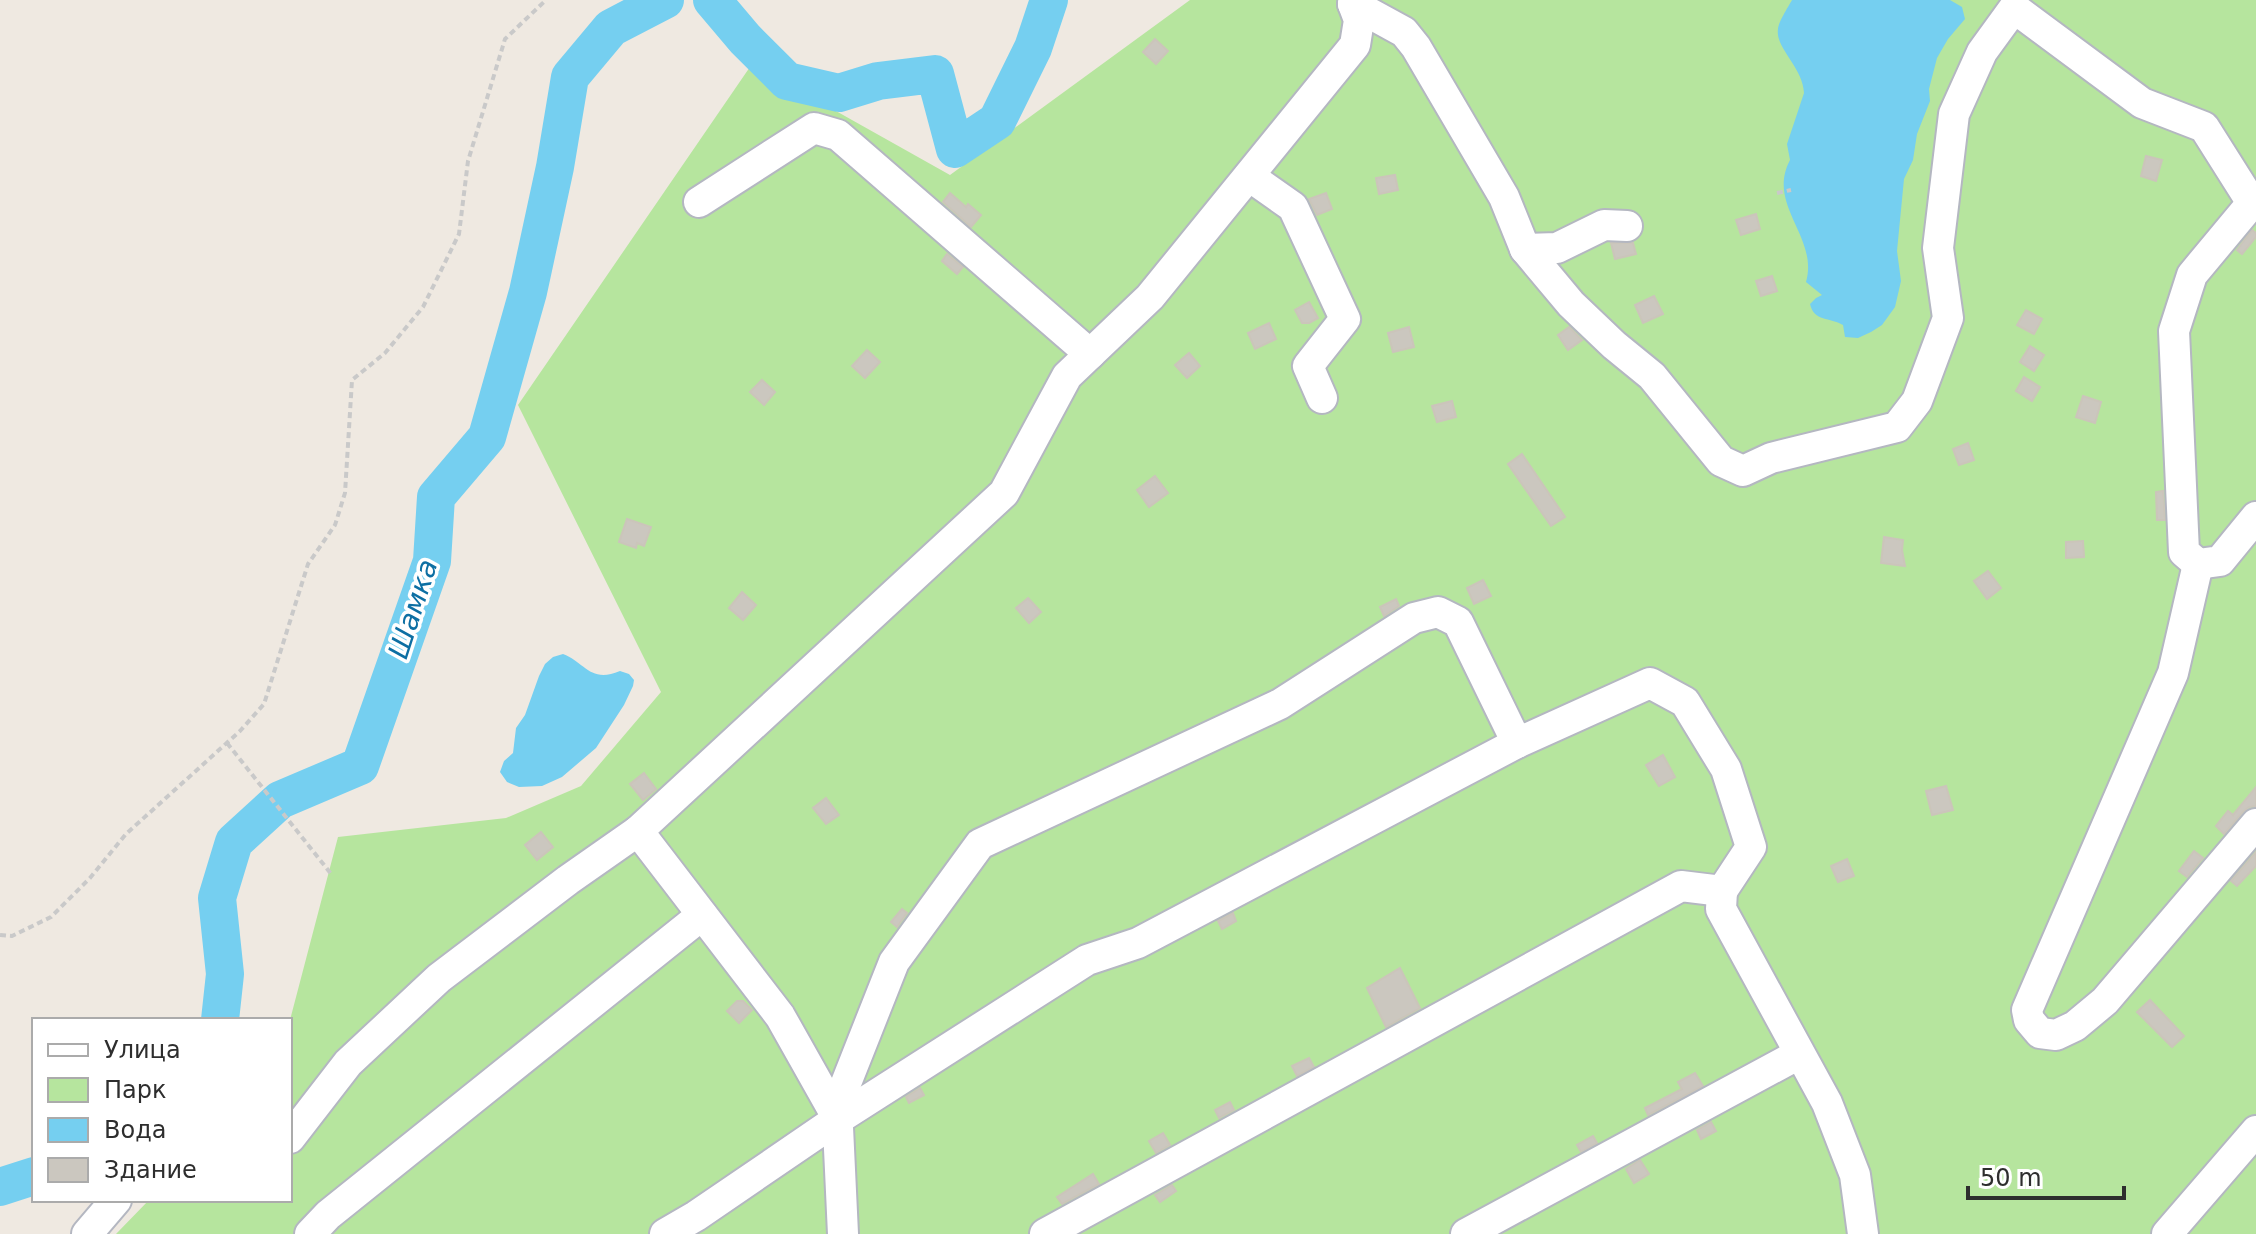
<svg xmlns="http://www.w3.org/2000/svg" width="2256" height="1234" font-family="'DejaVu Sans',sans-serif">
<style>
.green{fill:#b6e59e}
.water{fill:#75cff0}
.lines{fill:none;stroke-linecap:round;stroke-linejoin:round}
.river{stroke:#75cff0;stroke-width:38}
.building{fill:#cbc7bf;stroke:#cbc5ba;stroke-width:2}
.minor-casing{stroke:#b4b7c1;stroke-width:34}
.path{stroke:#c9c9c9;stroke-width:4;stroke-dasharray:6 4;stroke-linecap:butt}
.minor{stroke:#fff;stroke-width:30}
.labels{text-anchor:middle;dominant-baseline:central;stroke-width:7;stroke-linejoin:round;paint-order:stroke}
.water-label{font-size:28px;font-style:italic;fill:#0d6fa3;stroke:#fff}
</style>
<rect width="100%" height="100%" fill="#efe9e1"/>
<!-- green -->
<path class="green" d="M1190 0H2256V1234H116L149 1200H290V1020L338 837 506 818 581 786 661 692 518 405 752 64 950 175Z"/>
<!-- water -->
<g class="water">
<path d="M1792 0H1950L1962 7 1965 19 1948 39 1937 58 1929 89 1930 101 1917 134 1913 160 1904 179 1897 251 1901 281 1895 307 1882 325 1871 332 1858 338 1845 337 1843 325C1830 317 1814 322 1810 304L1816 298 1822 295 1806 282C1819 237 1766 205 1790 160L1787 144 1804 93C1803 67 1775 48 1778 29 1778 23 1788 7 1792 0Z"/>
<path d="M563 654C585 662 590 684 620 671L629 674 634 680 633 686 624 705 596 748 562 777 542 786 519 787 507 782 500 772 504 761 513 753 516 728 525 715 539 676 545 664 553 657Z"/>
</g>
<g class="lines">
<!-- river -->
<g class="river">
<path d="M712 0 745 39 787 81 839 93 878 81 935 74 955 149 997 121 1033 48 1049 0"/>
<path d="M220 1020 225 974 217 898 234 842 280 800 360 766 432 561 436 497 487 437 528 292 555 167 570 77 611 28 665 0"/>
<path d="M0 1187 34 1176"/>
</g>
</g>
<!-- building -->
<g class="building">
<path d="M1155 39 1168 51 1156 64 1143 52Z"/>
<path d="M2146 156 2162 160 2156 181 2141 176Z"/>
<path d="M1395 175 1398 190 1379 194 1376 178Z"/>
<path d="M950 193 966 207 968 204 981 215 971 227 943 202Z"/>
<path d="M1326 193 1332 209 1317 215 1309 199Z"/>
<path d="M1756 214 1760 229 1741 235 1736 220Z"/>
<path d="M2252 230 2256 233V237L2242 254 2237 250Z"/>
<path d="M1611 243H1633L1636 254 1615 259Z"/>
<path d="M947 254 963 267 957 274 942 261Z"/>
<path d="M1772 276 1777 291 1761 296 1756 281Z"/>
<path d="M1654 296 1663 314 1643 323 1635 305Z"/>
<path d="M1309 302 1318 318 1309 323H1302L1295 310Z"/>
<path d="M2026 310 2042 319 2034 334 2017 325Z"/>
<path d="M1269 323 1276 339 1255 349 1248 333Z"/>
<path d="M1409 327 1414 347 1393 352 1388 333Z"/>
<path d="M1569 327 1582 340 1568 350 1558 335Z"/>
<path d="M2030 346 2044 355 2034 371 2020 362Z"/>
<path d="M867 350 880 362 865 378 852 366Z"/>
<path d="M1189 353 1200 366 1187 378 1175 365Z"/>
<path d="M2024 377 2040 387 2032 401 2016 391Z"/>
<path d="M762 380 775 392 764 405 750 392Z"/>
<path d="M2083 396 2101 402 2095 423 2076 417Z"/>
<path d="M1452 401 1456 417 1437 422 1432 406Z"/>
<path d="M1968 443 1974 460 1959 465 1953 449Z"/>
<path d="M1522 454 1565 517 1551 526 1508 464Z"/>
<path d="M1155 476 1168 493 1149 507 1137 490Z"/>
<path d="M2163 491 2165 520H2157L2156 492Z"/>
<path d="M627 519 651 527 644 546 637 543 636 548 619 542Z"/>
<path d="M1884 537 1903 540 1902 550 1905 566 1881 563Z"/>
<path d="M2083 541 2084 557 2066 558V542Z"/>
<path d="M1988 571 2001 588 1987 599 1974 581Z"/>
<path d="M1483 580 1491 596 1474 604 1467 588Z"/>
<path d="M742 592 756 605 743 620 729 608Z"/>
<path d="M1028 598 1041 612 1029 623 1016 608Z"/>
<path d="M1396 599 1399 606 1384 616 1380 607Z"/>
<path d="M1663 755 1675 777 1659 786 1646 765Z"/>
<path d="M644 773 656 789 643 800 630 784Z"/>
<path d="M1946 786 1953 810 1932 815 1926 791Z"/>
<path d="M2256 787V806L2249 807 2243 812 2224 834 2216 826 2228 811 2233 815Z"/>
<path d="M826 798 839 815 826 824 813 808Z"/>
<path d="M541 832 553 847 537 860 525 845Z"/>
<path d="M2194 851 2203 858 2187 877 2179 871Z"/>
<path d="M2256 852V866L2237 886 2231 881Z"/>
<path d="M1847 859 1854 876 1838 882 1831 866Z"/>
<path d="M902 909 907 913 897 927 891 922Z"/>
<path d="M1233 913 1236 921 1222 929 1218 921Z"/>
<path d="M1400 968 1420 1008 1386 1027 1367 988Z"/>
<path d="M2150 1000 2184 1036 2172 1047 2137 1012Z"/>
<path d="M737 1001H743L752 1010 739 1023 727 1011Z"/>
<path d="M1309 1058 1314 1067 1297 1076 1292 1066Z"/>
<path d="M1695 1073 1703 1086 1648 1115 1645 1108 1682 1089 1678 1082Z"/>
<path d="M920 1088 924 1095 909 1103 906 1097Z"/>
<path d="M1230 1102 1234 1110 1219 1118 1215 1110Z"/>
<path d="M1711 1122 1716 1131 1701 1139 1697 1130Z"/>
<path d="M1163 1133 1170 1145 1156 1153 1149 1141Z"/>
<path d="M1593 1136 1597 1143 1581 1152 1577 1145Z"/>
<path d="M1640 1160 1649 1174 1634 1183 1626 1169Z"/>
<path d="M1093 1174 1099 1184 1062 1204 1057 1197Z"/>
<path d="M1172 1185 1176 1191 1160 1202 1155 1195Z"/>
</g>
<g class="lines">
<!-- minor casing -->
<g class="minor-casing">
<g id="minor">
<path d="M1353 4 1404 32 1416 47 1504 197 1525 249 1571 304 1614 345 1652 376 1721 461 1743 471 1771 458 1897 427 1917 401 1948 318 1938 248 1954 114 1982 52 2014 8 2142 103 2204 127 2252 203"/>
<path d="M1249 176 1293 207 1345 319 1308 366 1322 398"/>
<path d="M2256 198 2192 275 2174 331 2184 552 2198 564 2220 561 2256 517"/>
<path d="M699 202 814 128 838 135 1090 354"/>
<path d="M1525 249 1557 248 1604 225 1627 226"/>
<path d="M2198 564 2173 673 2027 1010 2029 1020 2040 1033 2056 1035 2075 1026 2105 1001 2256 824"/>
<path d="M638 831 780 1016 838 1119"/>
<path d="M1722 891 1721 909 1827 1103 1855 1175 1863 1234"/>
<path d="M290 1138 348 1063 439 978 568 880 638 831 1004 493 1067 376 1150 297 1355 45 1359 20 1353 4"/>
<path d="M87 1234 116 1200"/>
<path d="M310 1234 328 1215 702 915"/>
<path d="M665 1234 696 1216 838 1119 1087 960 1138 943 1517 743 1650 683 1685 702 1726 769 1751 847 1722 891 1681 886 1045 1234"/>
<path d="M843 1234 837 1106 894 962 980 844 1280 704 1414 618 1438 612 1458 622 1517 743"/>
<path d="M1466 1234 1799 1054"/>
<path d="M2167 1234 2256 1131"/>
</g>
</g>
<!-- path -->
<g class="path">
<path d="M1777 193 1791 190"/>
<path d="M227 743 332 875"/>
<path d="M0 935 12 936 51 917 90 878 126 834 240 731 264 704 308 564 335 525 345 493 352 380 385 353 423 307 459 234 468 161 505 39 546 0"/>
</g>
<!-- minor -->
<use href="#minor" class="minor"/>
</g>
<g class="labels">
<!-- water labels -->
<g class="water-label">
<text transform="translate(413 609) rotate(-72)">Шамка</text>
</g>
</g>
<!-- legend -->
<rect x="32" y="1018" width="260" height="184" fill="#ffffff" stroke="#ababab" stroke-width="2"/>
<rect x="48" y="1044" width="40" height="12" fill="#ffffff" stroke="#ababab" stroke-width="2"/>
<text x="104" y="1058" font-size="24" fill="#2e2e2e">Улица</text>
<rect x="48" y="1078" width="40" height="24" fill="#b6e59e" stroke="#ababab" stroke-width="2"/>
<text x="104" y="1098" font-size="24" fill="#2e2e2e">Парк</text>
<rect x="48" y="1118" width="40" height="24" fill="#75cff0" stroke="#ababab" stroke-width="2"/>
<text x="104" y="1138" font-size="24" fill="#2e2e2e">Вода</text>
<rect x="48" y="1158" width="40" height="24" fill="#cbc7bf" stroke="#ababab" stroke-width="2"/>
<text x="104" y="1178" font-size="24" fill="#2e2e2e">Здание</text>
<!-- scale -->
<path d="M1968 1186v12h156v-12" fill="none" stroke="#2e2e2e" stroke-width="4"/>
<text x="1980" y="1186" font-size="24" fill="#2e2e2e" stroke="#ffffff" stroke-width="6" paint-order="stroke">50 m</text>
</svg>
